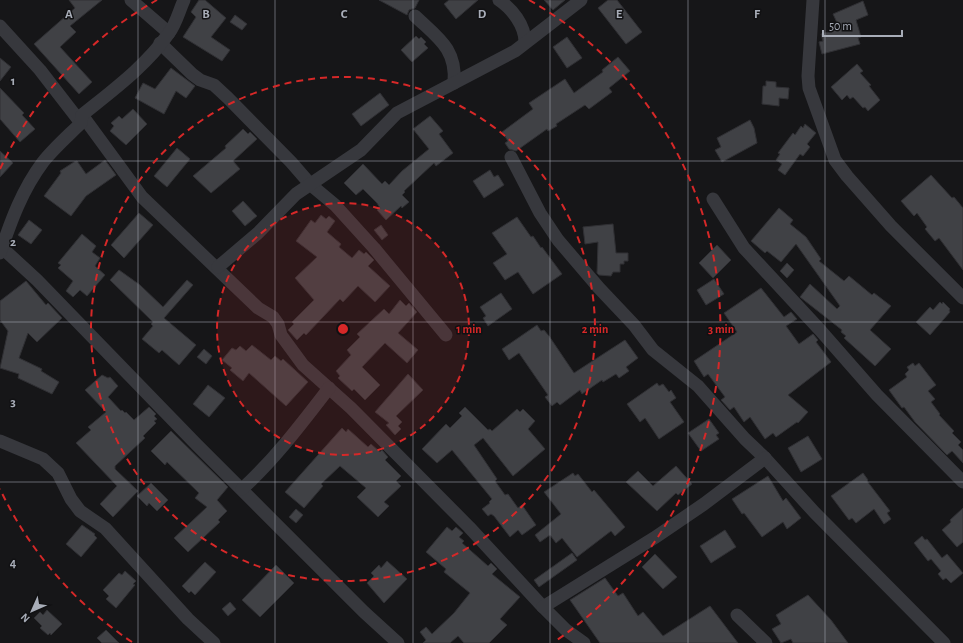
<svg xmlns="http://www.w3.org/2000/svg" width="963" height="643" font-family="'Alegreya Sans',sans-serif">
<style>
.building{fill:#404145;stroke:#303034}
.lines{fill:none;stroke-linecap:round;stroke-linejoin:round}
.minor{stroke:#37383d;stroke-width:13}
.grid{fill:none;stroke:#a8adb8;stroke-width:1;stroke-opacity:0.55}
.ring{fill:none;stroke:#d62828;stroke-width:2;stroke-dasharray:7 5}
.grid-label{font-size:13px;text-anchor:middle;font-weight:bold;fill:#a8adb8;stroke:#111113;stroke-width:3;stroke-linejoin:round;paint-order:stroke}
.centre{fill:#d62828;stroke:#111113;stroke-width:2}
.ring-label{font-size:12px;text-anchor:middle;font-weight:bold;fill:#d62828;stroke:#111113;stroke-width:3;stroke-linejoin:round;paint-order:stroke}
</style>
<rect width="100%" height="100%" fill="#161618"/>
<!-- building -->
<g class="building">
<path d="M69 0H102L70 26 76 32 60 47 92 82 79 94 34 44 75 8Z"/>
<path d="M199 0H205L226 18 211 37 230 50 222 61 183 37 196 17 191 12Z"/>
<path d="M379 0H419L415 8 409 10 407 15Z"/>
<path d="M449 0H478L456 19 444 4Z"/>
<path d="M544 0H565L553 10Z"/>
<path d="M608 0H617L642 32 626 44 598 8Z"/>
<path d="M863 1 868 15 856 20 861 37 858 38 860 44 822 54 819 42 823 41 821 34 840 29 833 14Z"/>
<path d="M235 15 247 24 242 30 230 22Z"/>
<path d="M416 36 419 39 421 37 426 42 424 44 428 48 412 62 401 50Z"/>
<path d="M567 37 582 58 567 68 553 47Z"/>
<path d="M618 57 630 71 609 88 612 92 589 109 585 105 556 124 557 126 548 131 547 129 516 151 509 149 505 143 508 141 502 132 533 109 529 103 565 79 574 93 603 72 602 70Z"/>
<path d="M0 58 11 67 0 81Z"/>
<path d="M857 64 863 71 860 73 871 85 869 86 880 100 868 111 865 107 863 108 853 97 850 99 847 95 842 100 831 87Z"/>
<path d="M171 68 195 86 186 98 176 91 164 114 135 98 143 83 155 89Z"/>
<path d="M766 81 776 82V87L789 88 788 99 779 98V106L762 104 763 86H766Z"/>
<path d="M0 88 24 113 22 115 35 129 20 142 0 119Z"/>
<path d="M380 93 389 105 361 126 352 114Z"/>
<path d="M133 109 147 124 126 145 110 131 114 126 111 123 119 116 122 119Z"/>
<path d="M430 116 443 131 439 134 453 153 436 166 434 163 404 191 405 192 402 195 409 202 402 208 401 206 386 220 377 210 380 208 377 203 363 189 356 195 344 183 363 164 382 184 385 181 389 185 402 171 429 149 413 129Z"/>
<path d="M750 120 754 128 757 143 722 162 715 150 721 147 717 138Z"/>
<path d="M805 124 816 133 807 144 810 147 803 156 800 154 785 175 778 170 782 164 776 160 780 154 778 153 793 133 795 135 801 126 803 128Z"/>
<path d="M243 129 248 134 250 132 257 139 233 161 240 169 211 193 193 176 226 148 225 146Z"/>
<path d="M177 148 190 159 167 187 154 176Z"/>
<path d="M0 151 13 163 0 177Z"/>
<path d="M105 160 116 175 86 196 71 216 44 196 61 173 60 171 74 162 77 161 86 174Z"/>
<path d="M490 170 494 177 498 175 504 185 484 198 473 181Z"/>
<path d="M931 175 952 198 954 197 963 208V270L939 238 935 241 925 229 927 227 917 213 914 216 901 201Z"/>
<path d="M243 201 257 216 245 226 232 211Z"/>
<path d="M779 208 793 220 790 224 806 237 821 259 819 261 844 281 849 276 872 295 874 293 891 306 870 330 891 349 875 366 844 338 846 336 841 332 842 330 800 297 810 284 837 309 840 306 796 244 781 262 767 251 765 253 751 241Z"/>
<path d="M139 213 153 225 124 258 111 245Z"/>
<path d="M321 215 326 219 329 216 335 221 327 232 341 244 339 247 352 258 359 250 364 254 366 252 374 260 368 266 390 286 375 302 358 286 343 302 340 299 306 335 304 333 297 340 288 330 294 324 292 322 314 300 295 278 317 257 296 241 311 220 315 223Z"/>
<path d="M517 217 531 237 533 236 541 248 542 247 562 274 533 294 518 272 505 280 493 263 507 254 492 233Z"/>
<path d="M29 220 42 230 31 244 18 235Z"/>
<path d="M613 224 616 253H628V261H624V264H620V272H613L611 276 599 275 597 273 598 242 585 244 583 227Z"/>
<path d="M381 225 388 235 382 240 374 230Z"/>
<path d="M82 234 96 246 92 252 100 258 95 266 105 275 87 296 80 290 73 297 66 291 73 281 58 268 61 265 58 263Z"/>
<path d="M717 245 731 260 713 278 699 263Z"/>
<path d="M787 263 794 270 787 278 780 271Z"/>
<path d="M119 270 140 285 163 307 187 280 193 285 164 318 196 345 179 365 162 350 159 353 142 339 153 326 151 324 153 322 110 280Z"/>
<path d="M714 279 724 294 706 305 697 290Z"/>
<path d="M26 281 46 305 48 303 62 318 37 342 28 333 19 358 42 369 41 371 59 382 52 394 18 378 19 374 0 368 8 331 0 320V301Z"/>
<path d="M761 288 784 317 791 312 797 319 786 326 799 344 813 334 818 340 816 342 831 362 788 395 808 412 798 423 797 422 776 437 773 433 765 439 750 417 744 422 734 407 730 410 721 400 725 397 708 374 704 377 694 361 737 332 724 313Z"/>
<path d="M501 293 512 309 488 326 483 318 486 316 480 307Z"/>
<path d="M400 300 406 306 409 303 417 312 398 333 418 350 407 363 385 343 362 367 380 385 365 400 354 389 352 391 338 378 340 376 336 371 351 355 347 350 360 337 357 334 384 309 389 314Z"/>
<path d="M940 302 942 304 943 302 950 309 949 310 950 312 930 335 916 322 930 307 933 310Z"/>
<path d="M537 325 541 331 544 330 549 336 574 373 625 340 638 358 626 367 629 371 619 378 616 374 603 382 602 380 582 394 580 390 560 405 557 402 552 406 545 397 548 395 519 353 509 360 502 349Z"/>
<path d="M252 345 271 360 275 356 281 361 283 359 308 382 286 406 249 373 243 381 230 370 232 368 222 360 232 348 236 350 240 346 246 351Z"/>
<path d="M204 349 212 356 206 364 197 357Z"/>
<path d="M913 363 915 366 919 363 936 385 928 391 935 399 931 402 940 414 939 415 954 431 952 433 961 442 958 445 963 450V463L952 451 947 455 915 422 904 407 902 408 889 390 907 377 905 374 909 370 907 367Z"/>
<path d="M408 374 423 390 396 416 402 422 398 426 401 429 395 435 386 425 389 423 375 412Z"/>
<path d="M102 375 108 378 110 377 118 386 108 397 121 411 122 410 125 413 126 412 134 420 149 407 156 414 154 416 157 419 154 421 156 423 143 436 145 438 115 466V469L138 491 113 517 100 504 117 486 76 443 91 430 88 427 106 412 85 390Z"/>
<path d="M657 383 659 386 663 384 669 392 671 390 676 398 670 402 684 422 659 439 645 418 640 422 627 404Z"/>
<path d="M208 385 225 398 209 417 193 404Z"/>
<path d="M465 407 488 430 490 429 492 431 517 409 520 412 523 409 535 421 528 429 545 449 513 476 483 438 474 445 497 479 495 481 505 495 508 494 518 508 522 505 536 525 522 535 518 530 510 537 494 516 491 514 488 516 482 509 490 503 489 502 492 499 452 450 437 463 422 449 446 424 450 428 462 416 459 413Z"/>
<path d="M709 419 719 433 716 435 719 439 701 451 688 433Z"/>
<path d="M342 428 346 432 348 429 368 447 371 444 380 452 382 450 388 457 385 460 401 476 396 481 401 486 384 502 389 506 378 517 357 497 366 488 340 466 321 484 323 486 304 508 285 492Z"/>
<path d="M171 431 228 487 217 500 227 511 218 520 220 522 188 552 174 538 207 507 195 498 199 493 167 462 165 465 151 451Z"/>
<path d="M808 436 822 459 801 472 788 448Z"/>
<path d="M676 466 692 484 678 495 676 493 657 511 626 482 638 471 653 486Z"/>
<path d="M573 473 575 476 578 474 592 492 594 490 625 527 615 536 611 531 577 557 562 538 556 543 550 535 540 542 535 535 561 514 544 492Z"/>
<path d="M863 473 868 480 867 481 890 511 887 513 891 519 884 524 874 509 856 523 852 518 849 520 831 496Z"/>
<path d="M768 476 783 501 786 498 801 518 787 529 783 522 762 537 744 513 742 514 732 499Z"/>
<path d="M151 483 168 500 157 511 149 503 147 506 137 496Z"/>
<path d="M963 508V542L957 547 942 530 951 522 950 520Z"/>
<path d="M296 509 303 515 296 523 289 517Z"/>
<path d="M82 525 95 534 94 535 97 538 81 557 66 544Z"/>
<path d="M447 527 452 531 456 527 463 533 459 537 464 541 462 543 488 566 491 563 497 569 492 574 520 597 500 619 507 625 489 643H464L458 636 450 643H423L426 640 420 632 426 627 432 634 454 613 470 593 444 572 446 569 426 552Z"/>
<path d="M725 530 736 547 711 563 700 546Z"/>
<path d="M922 536 925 540 927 539 942 558 947 554 963 573 951 583 946 578 943 580 938 574 941 571 931 559 928 561 914 543Z"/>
<path d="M572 553 577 560 539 587 534 580Z"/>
<path d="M655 554 677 577 663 589 642 567Z"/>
<path d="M387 561 407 579 384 603 367 583 374 576 371 573 379 565 381 568Z"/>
<path d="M205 562 216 572 195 595 191 591 189 593 182 586Z"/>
<path d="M276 565 294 583 260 617 242 600Z"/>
<path d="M125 571 136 581 133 584 135 585 116 608 106 599 109 596 103 590 119 573 122 575Z"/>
<path d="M605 578 618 596 623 593 638 616 643 612 663 636 710 606 738 643H600L570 600Z"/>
<path d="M808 595 831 620 848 643H793L791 639 781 643 772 629 781 624 776 615Z"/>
<path d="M230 602 236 609 228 616 222 609Z"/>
<path d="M47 610 62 624 51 635 50 633 48 635 40 628 42 626 34 618 40 612 43 615Z"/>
<path d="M106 630 119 643H102L97 638Z"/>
</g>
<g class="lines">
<!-- minor -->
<g class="minor">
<path d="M131 0 169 33"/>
<path d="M499 0C512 9 525 25 525 42"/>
<path d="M813 0 808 76 809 88 835 160 847 176 891 226 963 298"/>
<path d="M415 16C438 38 457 49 454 83"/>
<path d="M0 26 40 70 81 123"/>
<path d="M160 43 192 74 200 80 214 85 228 98 291 162 311 185 335 205 374 248 446 335"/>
<path d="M82 115 142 197 258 308 273 317 278 324 281 335 303 365 351 408 469 527 543 607 566 630 584 643"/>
<path d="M511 157 540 213 558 240 599 288 634 325 653 350 698 386 745 439 765 458 815 513 944 643"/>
<path d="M713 199 744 248 820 330 877 395 963 482"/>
<path d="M0 246 37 280 197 445 364 612 398 643"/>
<path d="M0 253C11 221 22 190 43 162 54 148 69 135 81 123L82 115C113 90 146 66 169 33 176 24 179 11 184 0"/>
<path d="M218 267 258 233 296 194 361 150 397 113 515 51 581 0"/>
<path d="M0 441 43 459 58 473 71 499 80 511 105 528 188 619 214 643"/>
<path d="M242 489C275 459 302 423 329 388"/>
<path d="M543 607 654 538 704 504 765 458"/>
<path d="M737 615 766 643"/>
</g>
</g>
<!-- grid -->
<path class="grid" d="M138 0V643M275 0V643M413 0V643M550 0V643M688 0V643M825 0V643M0 161H963M0 322H963M0 482H963"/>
<!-- distance rings -->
<circle cx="343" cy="329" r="126" fill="#d62828" fill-opacity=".12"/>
<g class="ring">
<circle cx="343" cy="329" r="126"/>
<circle cx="343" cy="329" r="252"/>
<path d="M132 642A378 378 0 0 1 0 489M0 169A378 378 0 0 1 157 0M529 0A378 378 0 0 1 554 642"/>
</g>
<g class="grid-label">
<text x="69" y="18">A</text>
<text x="206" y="18">B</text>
<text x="344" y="18">C</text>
<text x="482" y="18">D</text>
<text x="619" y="18">E</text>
<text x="757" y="18">F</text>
<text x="13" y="85">1</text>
<text x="13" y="246">2</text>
<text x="13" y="406">3</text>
<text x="13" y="567">4</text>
</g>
<circle cx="343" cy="329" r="6" class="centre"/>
<g class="ring-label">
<text x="469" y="333">1 min</text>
<text x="595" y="333">2 min</text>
<text x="721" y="333">3 min</text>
</g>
<!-- north arrow -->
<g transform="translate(32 611) rotate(225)" stroke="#111113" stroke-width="3" paint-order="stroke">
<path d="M0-3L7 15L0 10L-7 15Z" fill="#a8adb8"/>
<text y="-6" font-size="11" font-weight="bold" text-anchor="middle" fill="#a8adb8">N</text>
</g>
<!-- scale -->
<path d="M823 30v6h79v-6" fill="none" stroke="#a8adb8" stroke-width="2"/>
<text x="829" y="30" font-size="12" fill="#a8adb8" stroke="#111113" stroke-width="3" paint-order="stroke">50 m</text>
</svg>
